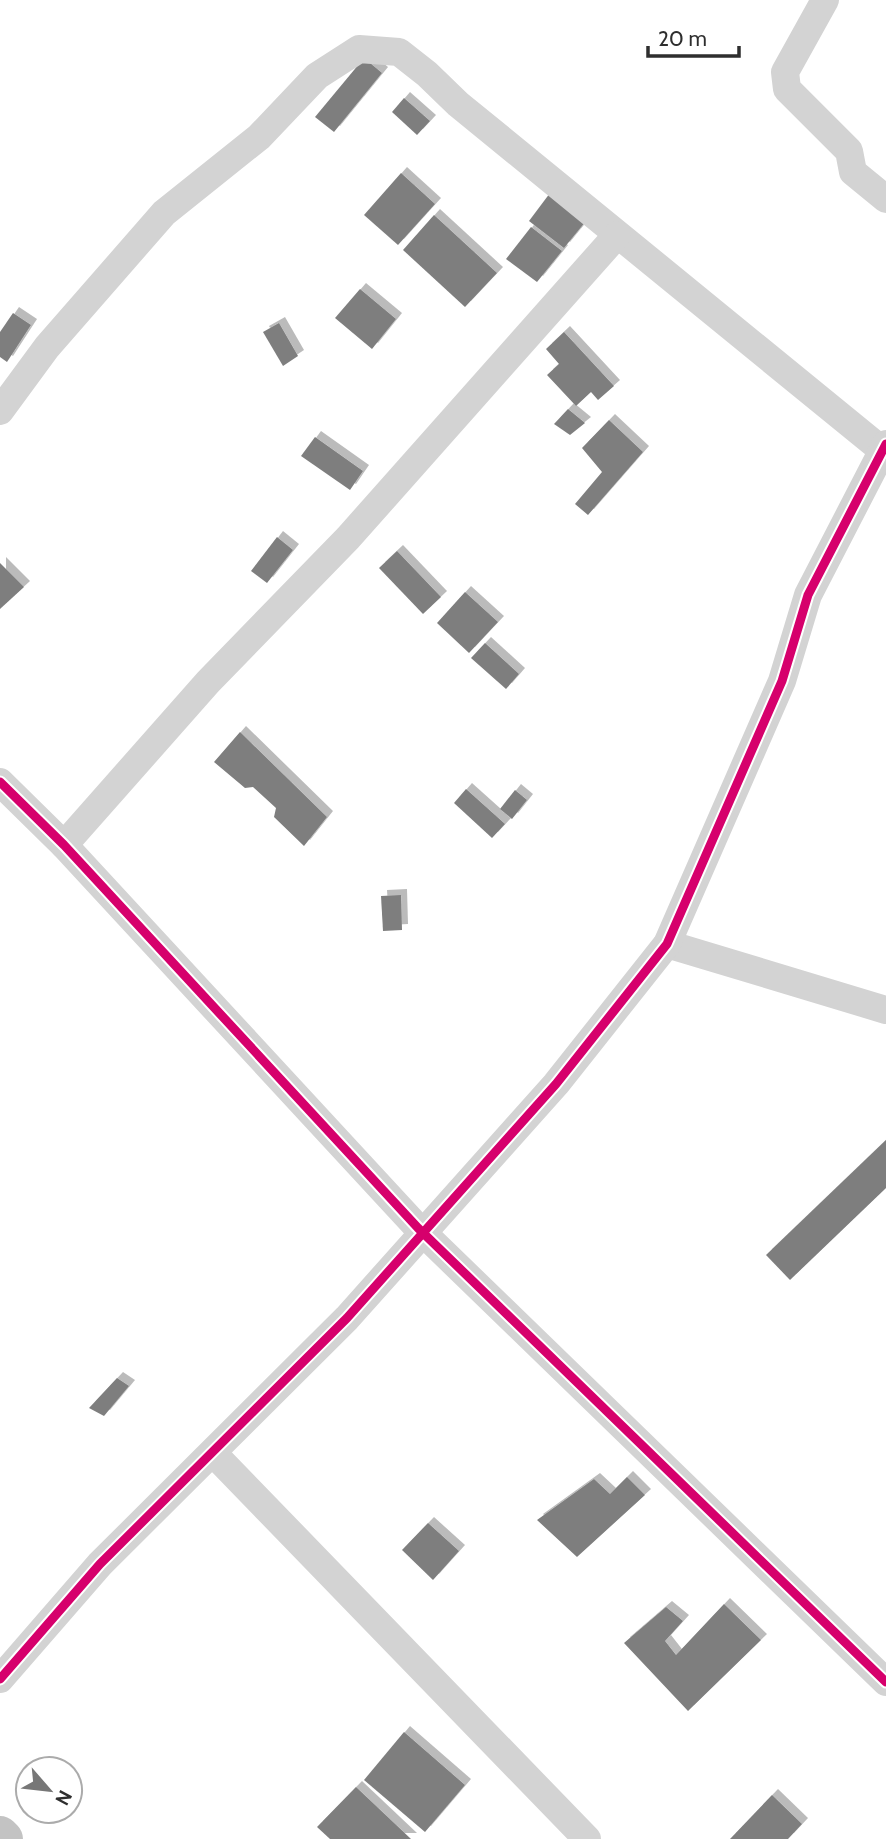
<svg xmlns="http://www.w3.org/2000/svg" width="886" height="1839" font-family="Cabin,sans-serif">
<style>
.building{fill:#7e7e7e;filter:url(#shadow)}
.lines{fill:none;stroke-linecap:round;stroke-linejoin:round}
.minor{stroke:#d3d3d3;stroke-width:28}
.trunk{stroke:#c3c3c3;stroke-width:38}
.cycleway-casing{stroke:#fff;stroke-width:13}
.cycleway{stroke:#d6006c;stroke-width:9}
</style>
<defs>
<filter id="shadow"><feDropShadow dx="6" dy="-6" stdDeviation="0" flood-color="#0004"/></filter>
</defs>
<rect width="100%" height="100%" fill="#fff"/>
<!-- building -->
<g class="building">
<path d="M364 58 382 73 334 132 315 117Z"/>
<path d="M404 98 430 121 417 135 392 112Z"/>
<path d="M401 173 435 204 398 245 364 215Z"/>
<path d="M550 193 586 221 564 248 529 221Z"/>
<path d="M434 215 497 273 465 307 403 250Z"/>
<path d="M531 227 562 251 537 282 506 259Z"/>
<path d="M360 289 396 319 372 349 335 318Z"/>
<path d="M13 313 31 325 7 362 0 357V332Z"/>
<path d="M279 323 298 356 283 366 263 332Z"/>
<path d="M564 332 614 386 598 400 591 392 576 406 547 375 559 364 546 349Z"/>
<path d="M568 409 585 423 570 435 554 424Z"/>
<path d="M609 420 643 452 588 515 575 504 602 472 582 448Z"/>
<path d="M315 437 363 471 350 490 301 456Z"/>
<path d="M277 537 293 550 267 583 251 571Z"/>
<path d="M397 551 441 597 423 614 379 568Z"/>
<path d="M0 563 24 587 0 609Z"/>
<path d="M465 592 498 622 469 653 437 623Z"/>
<path d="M485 643 519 674 506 689 471 658Z"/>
<path d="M240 732 327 817 304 846 274 817 276 808 253 787 245 788 214 762Z"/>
<path d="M466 789 505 824 492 838 454 803Z"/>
<path d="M515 790 527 800 512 819 500 809Z"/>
<path d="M401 895 402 930 383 931 381 896Z"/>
<path d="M886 1140V1188L790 1280 766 1255Z"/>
<path d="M117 1378 129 1386 104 1416 89 1408Z"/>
<path d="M627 1477 645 1495 577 1557 537 1520 594 1479 610 1494Z"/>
<path d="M428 1523 459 1551 433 1580 402 1550Z"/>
<path d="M724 1604 761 1640 688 1711 624 1643 666 1607 683 1621 665 1641 676 1655Z"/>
<path d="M404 1732 465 1785 425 1832 364 1780Z"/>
<path d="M356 1787 411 1839H330L317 1827Z"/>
<path d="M772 1795 802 1824 788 1839H730Z"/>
</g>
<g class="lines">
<!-- minor -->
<g class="minor">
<path d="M825 0 785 72 787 89 849 151 853 172 886 199"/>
<path d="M0 411 47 347 164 213 259 137 317 76 359 49 399 52 427 74 458 104 882 450"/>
<path d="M0 782 64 845 418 1228 886 1682"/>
<path d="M64 845 208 682 348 538 617 235"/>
<path d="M667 944 886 1010"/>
<path d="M213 1453 587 1839"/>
<path d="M0 1679 100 1564 347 1318 556 1084 667 944 782 681 808 595 886 444"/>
</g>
<!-- trunk -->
<path class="trunk" d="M0 1835 4 1839"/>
<!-- cycleway casing -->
<g class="cycleway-casing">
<g id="cycleway">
<path d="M0 782 64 845 418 1228 886 1682"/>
<path d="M0 1679 100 1564 347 1318 556 1084 667 944 782 681 808 595 886 444"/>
</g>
</g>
<!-- cycleway -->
<use href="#cycleway" class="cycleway"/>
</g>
<!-- north arrow -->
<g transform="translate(49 1790) rotate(118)"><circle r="33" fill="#ffffff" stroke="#ababab" stroke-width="2"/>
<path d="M0-5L12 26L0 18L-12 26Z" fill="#777777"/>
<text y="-10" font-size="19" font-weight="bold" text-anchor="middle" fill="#2e2e2e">N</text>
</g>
<!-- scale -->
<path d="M648 46v10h91v-10" fill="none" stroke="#2e2e2e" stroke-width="3.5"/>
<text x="658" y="46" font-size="21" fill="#2e2e2e" stroke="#ffffff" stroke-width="5" paint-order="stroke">20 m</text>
</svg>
